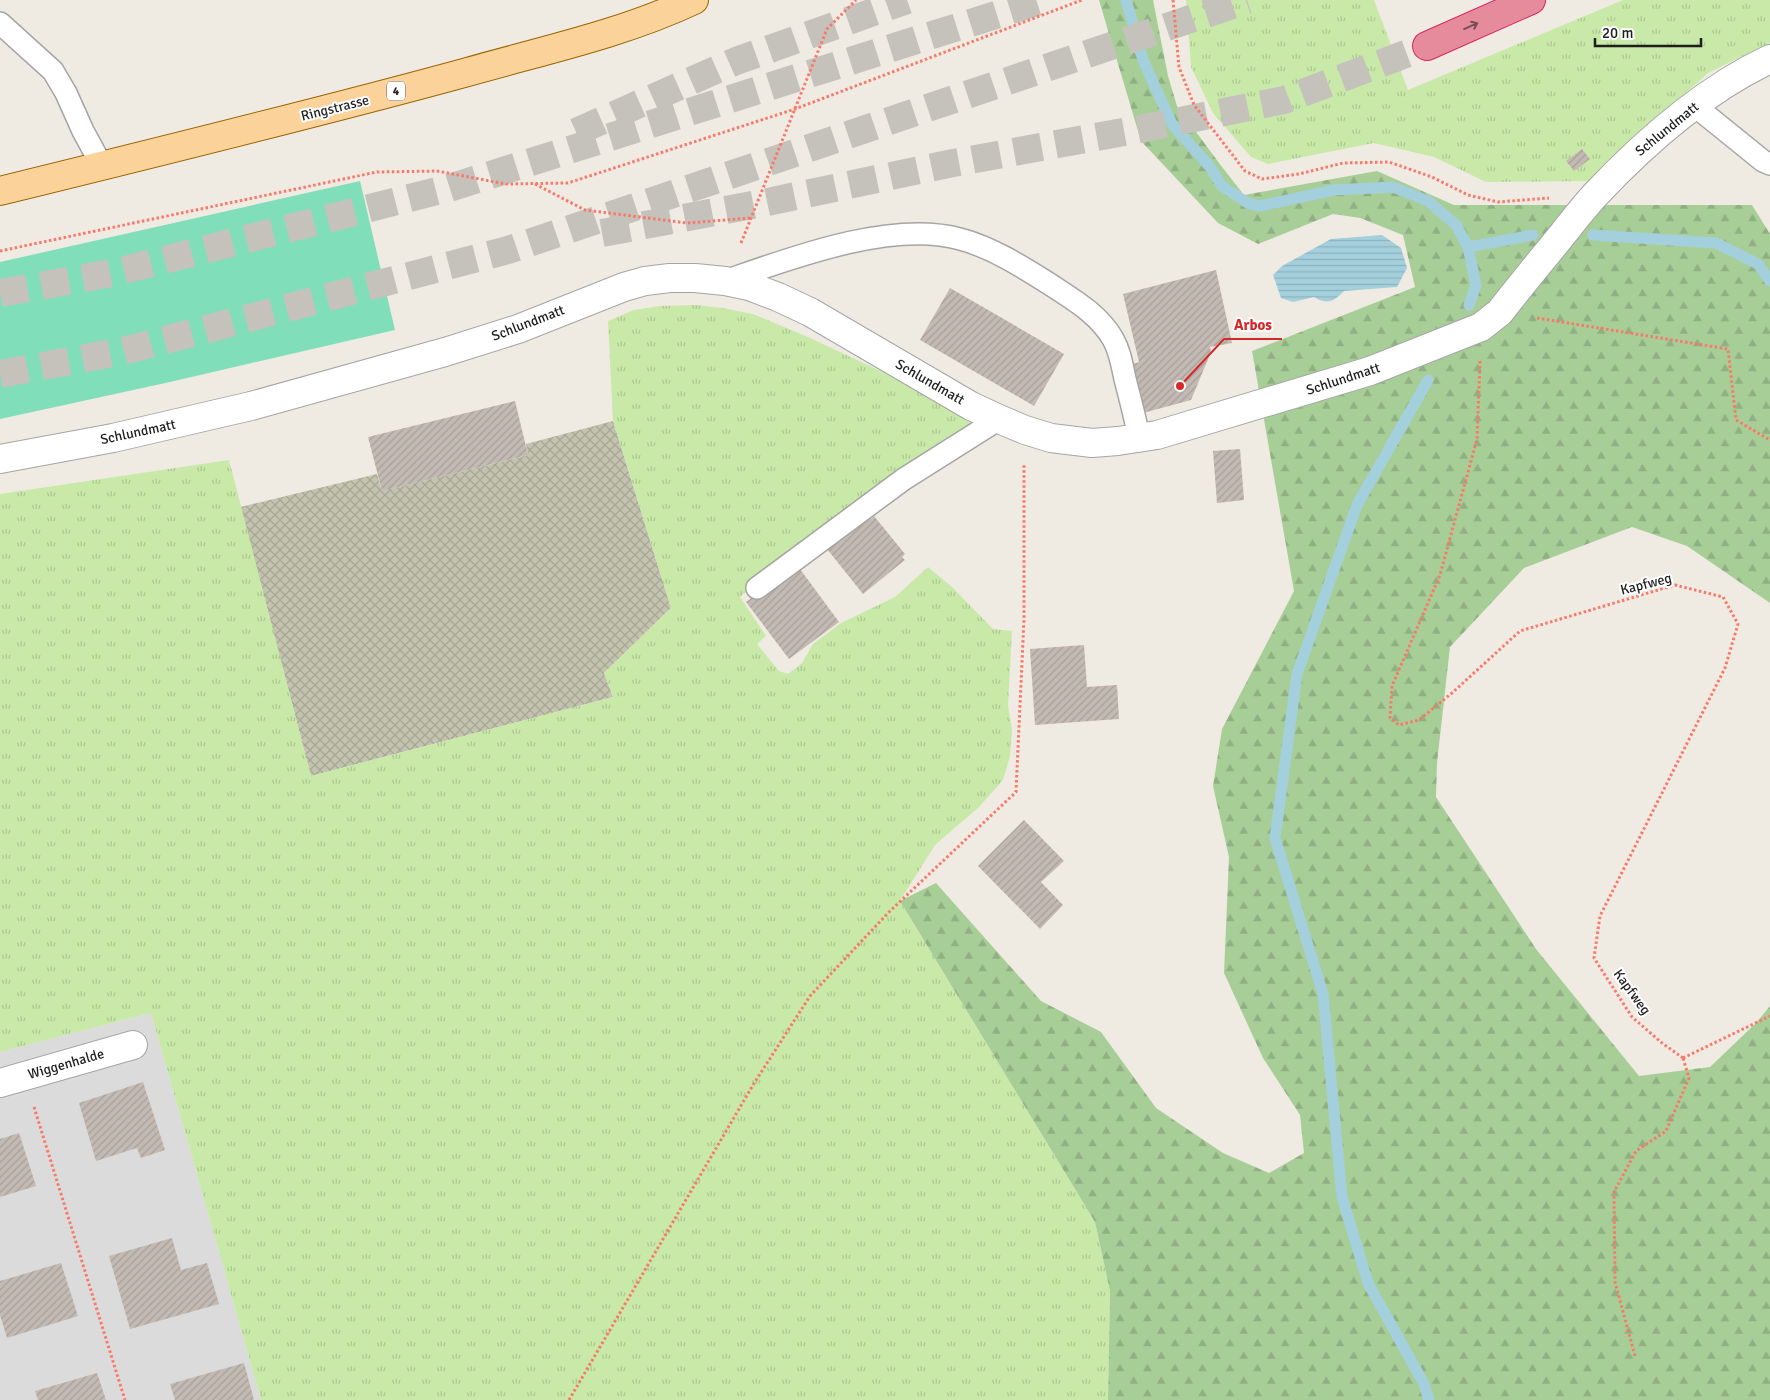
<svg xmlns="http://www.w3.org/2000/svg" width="1770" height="1400" font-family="Signika,sans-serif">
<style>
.residential{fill:#dcdbdb}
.construction{fill:url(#construction-cross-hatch)}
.grass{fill:url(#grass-tufts)}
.forest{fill:url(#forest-firs)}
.pitch{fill:#81deba}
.water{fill:url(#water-rules)}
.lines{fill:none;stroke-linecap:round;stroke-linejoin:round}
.stream{stroke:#a4d0dd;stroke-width:11}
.building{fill:url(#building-hatch)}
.highway-tunnel{stroke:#c5c2bc;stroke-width:28;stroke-dasharray:28 14;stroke-linecap:butt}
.lane-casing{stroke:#a5a5a5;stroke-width:24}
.street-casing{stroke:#a5a5a5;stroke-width:30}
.primary-casing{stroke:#976500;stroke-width:30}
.highway-casing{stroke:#d92462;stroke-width:30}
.path{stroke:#fa786a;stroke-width:3;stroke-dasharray:2.5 2.5;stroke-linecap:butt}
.lane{stroke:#fff;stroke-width:21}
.street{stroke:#fff;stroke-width:28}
.primary{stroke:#fcd29b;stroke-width:28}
.highway{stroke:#e68b9c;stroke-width:28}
.oneway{stroke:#784f57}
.labels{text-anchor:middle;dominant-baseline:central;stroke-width:4;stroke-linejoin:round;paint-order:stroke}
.shield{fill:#fff;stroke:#626262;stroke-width:1}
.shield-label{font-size:12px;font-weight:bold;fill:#1e1e1e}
.street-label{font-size:14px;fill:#1e1e1e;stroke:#fff}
.leader{fill:none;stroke:#d62828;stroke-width:2}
.callout-dot{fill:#d62828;stroke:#fff;stroke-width:2}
.callout-label{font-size:15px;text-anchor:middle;font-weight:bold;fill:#d62828;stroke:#fff;stroke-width:4;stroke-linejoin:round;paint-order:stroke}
</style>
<defs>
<pattern id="construction-cross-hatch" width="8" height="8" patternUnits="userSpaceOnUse" patternTransform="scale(1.25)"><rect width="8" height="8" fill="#c3c3af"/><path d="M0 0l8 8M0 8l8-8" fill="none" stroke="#a7a796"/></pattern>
<pattern id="grass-tufts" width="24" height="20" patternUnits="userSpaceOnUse" patternTransform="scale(1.25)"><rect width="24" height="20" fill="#c9e9a9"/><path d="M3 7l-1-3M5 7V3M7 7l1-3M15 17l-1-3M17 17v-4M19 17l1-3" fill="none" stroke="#acc791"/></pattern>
<pattern id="forest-firs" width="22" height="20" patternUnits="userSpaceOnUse" patternTransform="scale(1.25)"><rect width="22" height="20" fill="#a8ce98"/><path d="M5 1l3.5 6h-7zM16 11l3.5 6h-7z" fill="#90b083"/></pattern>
<pattern id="water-rules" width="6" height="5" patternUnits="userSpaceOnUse" patternTransform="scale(1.25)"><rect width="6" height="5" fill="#a4d0dd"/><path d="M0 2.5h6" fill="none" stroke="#8db2bd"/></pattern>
<pattern id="building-hatch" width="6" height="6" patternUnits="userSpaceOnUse" patternTransform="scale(1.25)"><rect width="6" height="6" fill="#c3bab3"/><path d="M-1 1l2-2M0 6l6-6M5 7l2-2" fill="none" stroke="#a79f9a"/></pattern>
</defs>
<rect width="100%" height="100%" fill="#efebe3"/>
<!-- residential -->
<path class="residential" d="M151 1013 261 1400H0V1052Z"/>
<!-- construction -->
<path class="construction" d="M613 421 671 608 604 673 613 697 311 776 240 507 377 474 382 491 528 455 526 444Z"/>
<!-- grass -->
<g class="grass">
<path d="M1186 0H1374L1408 90 1623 0H1770V43L1708 73 1589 181 1486 182 1434 157 1374 143 1268 164 1251 157 1213 113 1191 67Z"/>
<path d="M696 305 723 308 753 314 808 337 887 374 972 419 973 424 769 571 740 597 766 636 757 644 779 671 788 674 802 663 813 644 841 623 895 597 928 567 952 587 993 629 1012 631 1008 705 1012 730 1010 756 1003 780 979 807 935 845 900 901 1095 1222 1110 1291 1108 1400H261L151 1013 0 1052V494L229 460 311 776 613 697 604 673 671 608 613 421 608 321 634 310 660 306Z"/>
</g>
<!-- forest -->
<path class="forest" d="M1099 0H1153L1168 76 1177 106 1219 163 1244 195 1377 171 1454 205H1752L1770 234V603L1687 546 1632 527 1524 568 1450 647 1437 763 1436 797 1536 949 1639 1076 1710 1067 1756 1023 1770 1006V1400H1108L1110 1291 1095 1222 900 901 936 883 1041 1001 1101 1032 1156 1108 1223 1153 1269 1173 1304 1153 1300 1115 1263 1058 1224 973 1229 857 1213 786 1222 729 1294 591 1252 351 1415 287 1403 235 1360 218 1333 214 1258 244 1218 223 1141 141Z"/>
<!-- pitch -->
<path class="pitch" d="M360 181 395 330 170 382 0 419V262Z"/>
<!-- water -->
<path class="water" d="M1382 235 1401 248 1407 268 1397 287 1344 291C1333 302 1328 305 1314 297L1293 302 1281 298 1273 275 1282 266 1331 239Z"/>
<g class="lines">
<!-- stream -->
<g class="stream">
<path d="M1126 0 1143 60 1172 124 1210 167 1222 186 1249 204 1260 206 1334 190 1393 187 1428 201 1456 225 1468 247 1476 285 1469 305"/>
<path d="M1593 235 1716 243 1758 264 1770 281"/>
<path d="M1468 247 1533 235"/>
<path d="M1428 380 1357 505 1297 674 1275 838 1323 994 1342 1197 1368 1283 1424 1384 1429 1400"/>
</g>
</g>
<!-- building -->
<g class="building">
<path d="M1582 149 1590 159 1574 171 1566 161Z"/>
<path d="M1216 270 1232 343 1210 347 1211 352 1191 400 1143 413 1130 365 1139 362 1123 294Z"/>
<path d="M950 288 1064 354 1034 406 920 340Z"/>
<path d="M515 401 528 455 382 491 368 437Z"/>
<path d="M1240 449 1244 500 1217 503 1213 451Z"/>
<path d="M868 515 871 519 874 516 905 554 902 557 905 560 863 594 827 549Z"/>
<path d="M797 565 839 622 789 659 746 602Z"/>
<path d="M1084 645 1087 687 1117 685 1119 719 1035 725 1030 649Z"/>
<path d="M1024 820 1064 861 1041 882 1063 905 1040 929 978 866Z"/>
<path d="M143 1082 165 1150 141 1158 137 1148 96 1161 79 1103Z"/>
<path d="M19 1133 36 1186 0 1197V1139Z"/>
<path d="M172 1238 181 1270 207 1263 219 1304 130 1329 109 1256Z"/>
<path d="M61 1263 78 1316 7 1338 0 1315V1281Z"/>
<path d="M244 1363 254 1400H175L170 1384Z"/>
<path d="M97 1373 106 1400H38L35 1391Z"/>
</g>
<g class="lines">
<!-- highway-tunnel -->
<g class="highway-tunnel">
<path d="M576 132 736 61 907 0"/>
<path d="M602 233 758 204 953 163 1140 129 1284 100 1427 46"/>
<path d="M0 293 112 273 449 188 1043 0"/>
<path d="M0 374 123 351 508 250 1247 0"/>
</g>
<!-- lane casing -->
<g class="lane-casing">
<g id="lane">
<path d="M0 23 53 71 66 93 83 131 102 166"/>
<path d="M1695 106 1763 161 1770 164"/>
<path d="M725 281C791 258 892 220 960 239 991 247 1021 266 1048 283 1072 299 1098 313 1113 339 1120 351 1122 365 1125 379 1130 398 1135 418 1139 437"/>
<path d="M757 588 904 479 999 419"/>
</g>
</g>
<!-- street casing -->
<g class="street-casing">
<g id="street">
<path d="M0 459 113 438 251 406 445 352 518 329 624 287 645 281 670 278H695L725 281 749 286 778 297 810 312 971 406 999 419 1025 430 1051 438 1092 443 1118 441 1157 435 1370 371 1481 327 1500 312C1520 286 1541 261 1562 235 1573 221 1584 207 1596 194 1646 141 1704 90 1770 59"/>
<path d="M0 1083 133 1045"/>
</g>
</g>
<!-- primary casing -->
<g class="primary-casing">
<path id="primary" d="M0 191C155 153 310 115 464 73 541 51 622 34 694 0"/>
</g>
<!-- highway casing -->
<g class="highway-casing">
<path id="highway" d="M1427 46 1531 0"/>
</g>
<!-- path -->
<g class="path">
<path d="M1173 0 1179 67 1194 105 1245 171 1262 179 1299 174 1343 163 1389 162 1432 177 1468 195 1498 202 1549 198"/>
<path d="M535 184 585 210 687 223 751 218"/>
<path d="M741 243 827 29 856 0"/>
<path d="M0 251 377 172 437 171 506 184 568 183 795 109 1082 0"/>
<path d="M1537 318 1728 349 1736 420 1770 440"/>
<path d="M1480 361 1477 439 1440 575 1392 686 1390 718 1399 725 1419 720 1452 693 1520 631 1675 585 1723 597 1738 624 1725 668 1600 916 1594 958 1632 1017 1662 1043 1683 1058"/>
<path d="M1683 1058 1770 1016"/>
<path d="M34 1107 125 1400"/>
<path d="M1635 1356 1615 1282 1614 1192 1636 1151 1666 1131 1689 1078 1683 1058"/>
<path d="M569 1400 753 1085 810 996 889 912 1016 792 1024 619V463"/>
</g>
<!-- lane -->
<use href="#lane" class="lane"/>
<!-- street -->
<use href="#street" class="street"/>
<!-- primary -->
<use href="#primary" class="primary"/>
<!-- highway -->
<use href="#highway" class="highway"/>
</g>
<!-- one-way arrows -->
<defs><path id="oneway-shaft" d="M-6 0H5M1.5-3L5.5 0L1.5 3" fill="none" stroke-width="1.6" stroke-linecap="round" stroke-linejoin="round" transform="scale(1.25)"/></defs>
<use class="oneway" href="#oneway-shaft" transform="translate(1471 26) rotate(-24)"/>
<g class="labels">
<!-- shield labels -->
<rect class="shield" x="387" y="81.5" width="18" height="19" rx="4"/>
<g class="shield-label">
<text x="396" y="91">4</text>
</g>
<!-- street labels -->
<g class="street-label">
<text transform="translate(335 108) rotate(-14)">Ringstrasse</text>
<text transform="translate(1667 129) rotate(-39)">Schlundmatt</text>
<text transform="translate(528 323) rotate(-21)">Schlundmatt</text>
<text transform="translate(1343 379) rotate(-18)">Schlundmatt</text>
<text transform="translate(930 382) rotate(30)">Schlundmatt</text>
<text transform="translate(138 432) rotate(-12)">Schlundmatt</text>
<text transform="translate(1646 584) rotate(-14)">Kapfweg</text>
<text transform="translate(1632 992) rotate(54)">Kapfweg</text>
<text transform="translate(66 1064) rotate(-16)">Wiggenhalde</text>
</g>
</g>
<!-- callouts -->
<path class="leader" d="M1180 386L1224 339H1282"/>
<circle class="callout-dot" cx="1180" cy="386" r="5"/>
<g class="callout-label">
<text x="1253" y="330">Arbos</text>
</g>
<!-- scale -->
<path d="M1595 38v8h106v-8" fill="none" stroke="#1e1e1e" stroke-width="2.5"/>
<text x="1602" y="38" font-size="15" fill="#1e1e1e" stroke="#ffffff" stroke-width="4" paint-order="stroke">20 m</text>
</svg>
